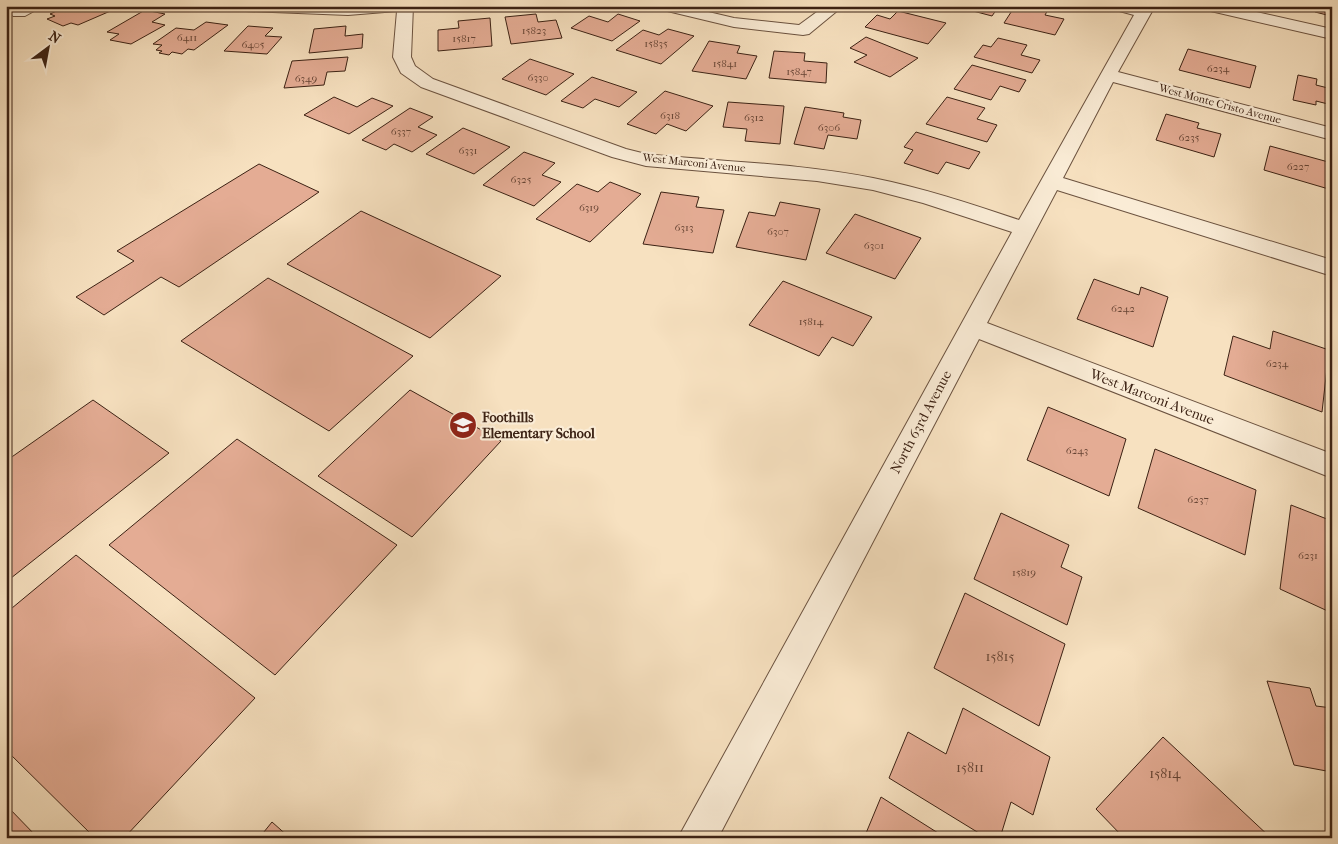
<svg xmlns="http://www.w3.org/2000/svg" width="1338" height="844" font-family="'IM FELL French Canon',serif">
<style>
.building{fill:#e4ac94;stroke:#3c2214}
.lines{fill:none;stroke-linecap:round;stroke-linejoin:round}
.minor-casing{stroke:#6b523f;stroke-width:2}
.minor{fill:#faecd6;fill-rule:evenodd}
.labels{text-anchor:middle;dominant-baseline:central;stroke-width:4.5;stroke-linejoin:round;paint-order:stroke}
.number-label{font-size:11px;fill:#664434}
.far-street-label{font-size:11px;fill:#3c2214;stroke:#faecd6}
.street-label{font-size:14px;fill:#3c2214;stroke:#faecd6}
.poi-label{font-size:14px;font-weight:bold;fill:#3c2214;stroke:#faecd6;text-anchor:start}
.near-number-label{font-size:14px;fill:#664434}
</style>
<rect width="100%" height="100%" fill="#f7e1c0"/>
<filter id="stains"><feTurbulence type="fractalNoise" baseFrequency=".004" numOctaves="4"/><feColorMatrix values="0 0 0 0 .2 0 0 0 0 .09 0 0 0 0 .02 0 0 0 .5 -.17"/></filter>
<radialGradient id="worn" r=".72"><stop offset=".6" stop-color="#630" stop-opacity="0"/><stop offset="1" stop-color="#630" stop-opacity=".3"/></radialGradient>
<!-- building -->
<g class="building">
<path d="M68 6H122L78 25 71 23 63 26 47 19 55 16 50 14Z"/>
<path d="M954 6H999L992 16Z"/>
<path d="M1015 6 1049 8 1045 15 1064 19 1055 35 1004 23Z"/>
<path d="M1317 6 1332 7 1331 16 1315 12Z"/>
<path d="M145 10 165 14 152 22 165 25 131 44 110 40 119 34 107 32Z"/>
<path d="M898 11 946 23 928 44 865 27 877 15 890 19Z"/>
<path d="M536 14 538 22 556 20 562 38 511 44 505 17Z"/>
<path d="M618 14 640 21 612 41 571 28 589 16 608 22Z"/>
<path d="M490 18 492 46 438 51V30L459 28 458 21Z"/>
<path d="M206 22 228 25 194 50 188 49 182 54 172 52 169 55 159 53 162 51 156 50 162 45 153 44 176 28 194 30Z"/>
<path d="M248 26 273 28 265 36 282 37 267 54 224 51Z"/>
<path d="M346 26 345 36 363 34 362 48 309 53 314 29Z"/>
<path d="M668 29 694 36 661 64 616 50 643 30 659 35Z"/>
<path d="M866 37 918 58 890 77 854 62 867 55 850 48Z"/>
<path d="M998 38 1027 45 1021 55 1040 60 1032 73 974 57 983 45 991 47Z"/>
<path d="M709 41 740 46 737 53 757 56 746 79 692 71Z"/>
<path d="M1188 49 1256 66 1250 88 1179 70Z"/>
<path d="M774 51 805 53 804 61 827 63 826 83 769 78Z"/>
<path d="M348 57 345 71 327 72 324 85 284 88 292 61Z"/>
<path d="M530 59 574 74 546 95 502 79Z"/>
<path d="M972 65 1026 80 1019 92 1000 86 991 100 954 89Z"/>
<path d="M1298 75 1317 79 1316 85 1332 89V105L1316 101V105L1293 100Z"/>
<path d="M592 77 637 92 619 107 595 99 583 108 561 101Z"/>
<path d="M665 91 713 106 686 131 667 124 656 134 627 124Z"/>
<path d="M334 97 357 107 372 98 393 106 349 134 304 115Z"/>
<path d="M947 97 985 108 977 119 997 125 987 142 926 124Z"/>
<path d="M728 102 784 106 780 144 745 141 747 129 723 127Z"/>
<path d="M805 107 844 113 843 117 861 120 857 139 828 135 824 149 794 144Z"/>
<path d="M410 108 433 117 418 127 437 135 412 152 394 144 386 150 362 140Z"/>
<path d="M1166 114 1199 123 1197 128 1221 134 1214 157 1156 140Z"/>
<path d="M463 128 510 147 474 174 426 154Z"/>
<path d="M916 132 980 152 969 169 946 162 938 174 904 163 913 150 904 147Z"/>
<path d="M1270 146 1332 163V190L1264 170Z"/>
<path d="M524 152 555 163 542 175 561 182 534 206 483 185Z"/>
<path d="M259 164 319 192 179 287 161 277 104 315 76 297 134 261 117 251Z"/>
<path d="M610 182 641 194 590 242 536 219 577 184 598 192Z"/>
<path d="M661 192 699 197 696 207 724 210 713 253 643 244Z"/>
<path d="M780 202 820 209 806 260 736 247 749 212 775 216Z"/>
<path d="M361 211 501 276 430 338 287 264Z"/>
<path d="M855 214 921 238 895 279 826 253Z"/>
<path d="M268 278 413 356 329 431 181 341Z"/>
<path d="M1094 279 1139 295 1141 287 1168 297 1153 347 1077 319Z"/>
<path d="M783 281 872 317 853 346 832 337 819 356 749 325Z"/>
<path d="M1273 331 1329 350 1322 412 1224 375 1233 336 1270 349Z"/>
<path d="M410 390 501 441 412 537 318 476Z"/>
<path d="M93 400 169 453 6 582V461Z"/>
<path d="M1048 407 1126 439 1109 496 1027 460Z"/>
<path d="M237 439 397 545 275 675 109 545Z"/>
<path d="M1155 449 1256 490 1245 555 1138 508Z"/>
<path d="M1291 505 1332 521V613L1280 589Z"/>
<path d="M1001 513 1069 545 1061 567 1082 577 1067 625 974 579Z"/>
<path d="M76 555 255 698 124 838H95L6 750V613Z"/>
<path d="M965 593 1065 644 1039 726 934 668Z"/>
<path d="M1267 681 1310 688 1316 706 1332 708V772L1294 765Z"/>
<path d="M963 708 1050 757 1033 815 1011 802 1000 838H987L889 778 908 732 946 754Z"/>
<path d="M1163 737 1271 838H1124L1096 809Z"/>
<path d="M881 797 946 838H864Z"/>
<path d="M6 805 38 838H6Z"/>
<path d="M272 822 290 838H259Z"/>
</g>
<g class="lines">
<!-- minor casing -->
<g class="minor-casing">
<g id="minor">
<path d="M21 6H43L25 16H13L11 13Z"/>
<path d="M237 6H413L411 57 415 66 433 79 626 149 646 154C722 162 798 163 873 178 923 188 971 204 1019 220L1134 15 1112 9 1110 6H1155L1118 72 1332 128V140L1113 82 1063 178 1332 260V276L1057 190 987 323 1332 454V478L979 339 718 838H678L1012 232 923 203 873 190 817 181 646 166 612 157 421 87 401 73 393 57 397 11 348 15 245 11Z"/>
<path d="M657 6H683L734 18 799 25 825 6H843L809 34 803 35 734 27 659 9Z"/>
<path d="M1200 6H1230L1332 29V39L1202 9Z"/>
</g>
</g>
<!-- minor -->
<use href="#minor" class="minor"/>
</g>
<!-- icons -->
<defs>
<g id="school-disc" transform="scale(1.4375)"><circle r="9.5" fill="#8f2418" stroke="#faecd6"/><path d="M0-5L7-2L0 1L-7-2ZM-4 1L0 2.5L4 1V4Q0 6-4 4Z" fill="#fff"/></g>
</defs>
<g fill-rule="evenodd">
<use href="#school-disc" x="463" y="425"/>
</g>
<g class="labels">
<!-- number labels -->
<g class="number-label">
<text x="534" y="30">15823</text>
<text x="187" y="37">6411</text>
<text x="464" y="38">15817</text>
<text x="656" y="43">15835</text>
<text x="253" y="44">6405</text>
<text x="725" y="63">15841</text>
<text x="1218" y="68">6234</text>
<text x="799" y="71">15847</text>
<text x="538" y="77">6330</text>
<text x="306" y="78">6349</text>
<text x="670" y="115">6318</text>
<text x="754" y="117">6312</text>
<text x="829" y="127">6306</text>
<text x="401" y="131">6337</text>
<text x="1189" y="137">6235</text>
<text x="468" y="150">6331</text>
<text x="1298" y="166">6227</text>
<text x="521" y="179">6325</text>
<text x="589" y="207">6319</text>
<text x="684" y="227">6313</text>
<text x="778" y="231">6307</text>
<text x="874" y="245">6301</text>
<text x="1123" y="308">6242</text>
<text x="811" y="321">15814</text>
<text x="1277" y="363">6234</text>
<text x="1077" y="450">6243</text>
<text x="1198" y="499">6237</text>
<text x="1308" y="555">6231</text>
<text x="1024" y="572">15819</text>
</g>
<!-- far-street labels -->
<g class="far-street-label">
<text transform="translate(1220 104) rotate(15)">West Monte Cristo Avenue</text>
<text transform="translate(694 163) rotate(6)">West Marconi Avenue</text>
</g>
<!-- street labels -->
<g class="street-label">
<text transform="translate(1152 397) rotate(21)">West Marconi Avenue</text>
<text transform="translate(921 422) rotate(-62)">North 63rd Avenue</text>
</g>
<!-- poi labels -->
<g class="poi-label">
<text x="482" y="417">Foothills<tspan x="482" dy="16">Elementary School</tspan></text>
</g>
<!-- near-number labels -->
<g class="near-number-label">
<text x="1000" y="656">15815</text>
<text x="970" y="767">15811</text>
<text x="1165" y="773">15814</text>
</g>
</g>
<!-- margin -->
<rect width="1338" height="844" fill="none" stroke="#f7e1c0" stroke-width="25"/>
<rect x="8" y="8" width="1323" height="829" fill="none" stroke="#3c2214" stroke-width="2.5"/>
<rect x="12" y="12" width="1313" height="819" fill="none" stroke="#3c2214"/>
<!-- north arrow -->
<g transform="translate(48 48) rotate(32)" stroke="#faecd6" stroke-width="4" paint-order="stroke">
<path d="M0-4L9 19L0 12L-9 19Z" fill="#3c2214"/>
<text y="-8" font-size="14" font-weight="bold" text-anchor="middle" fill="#3c2214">N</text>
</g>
<rect width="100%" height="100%" filter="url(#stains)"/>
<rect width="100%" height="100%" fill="url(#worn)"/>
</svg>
